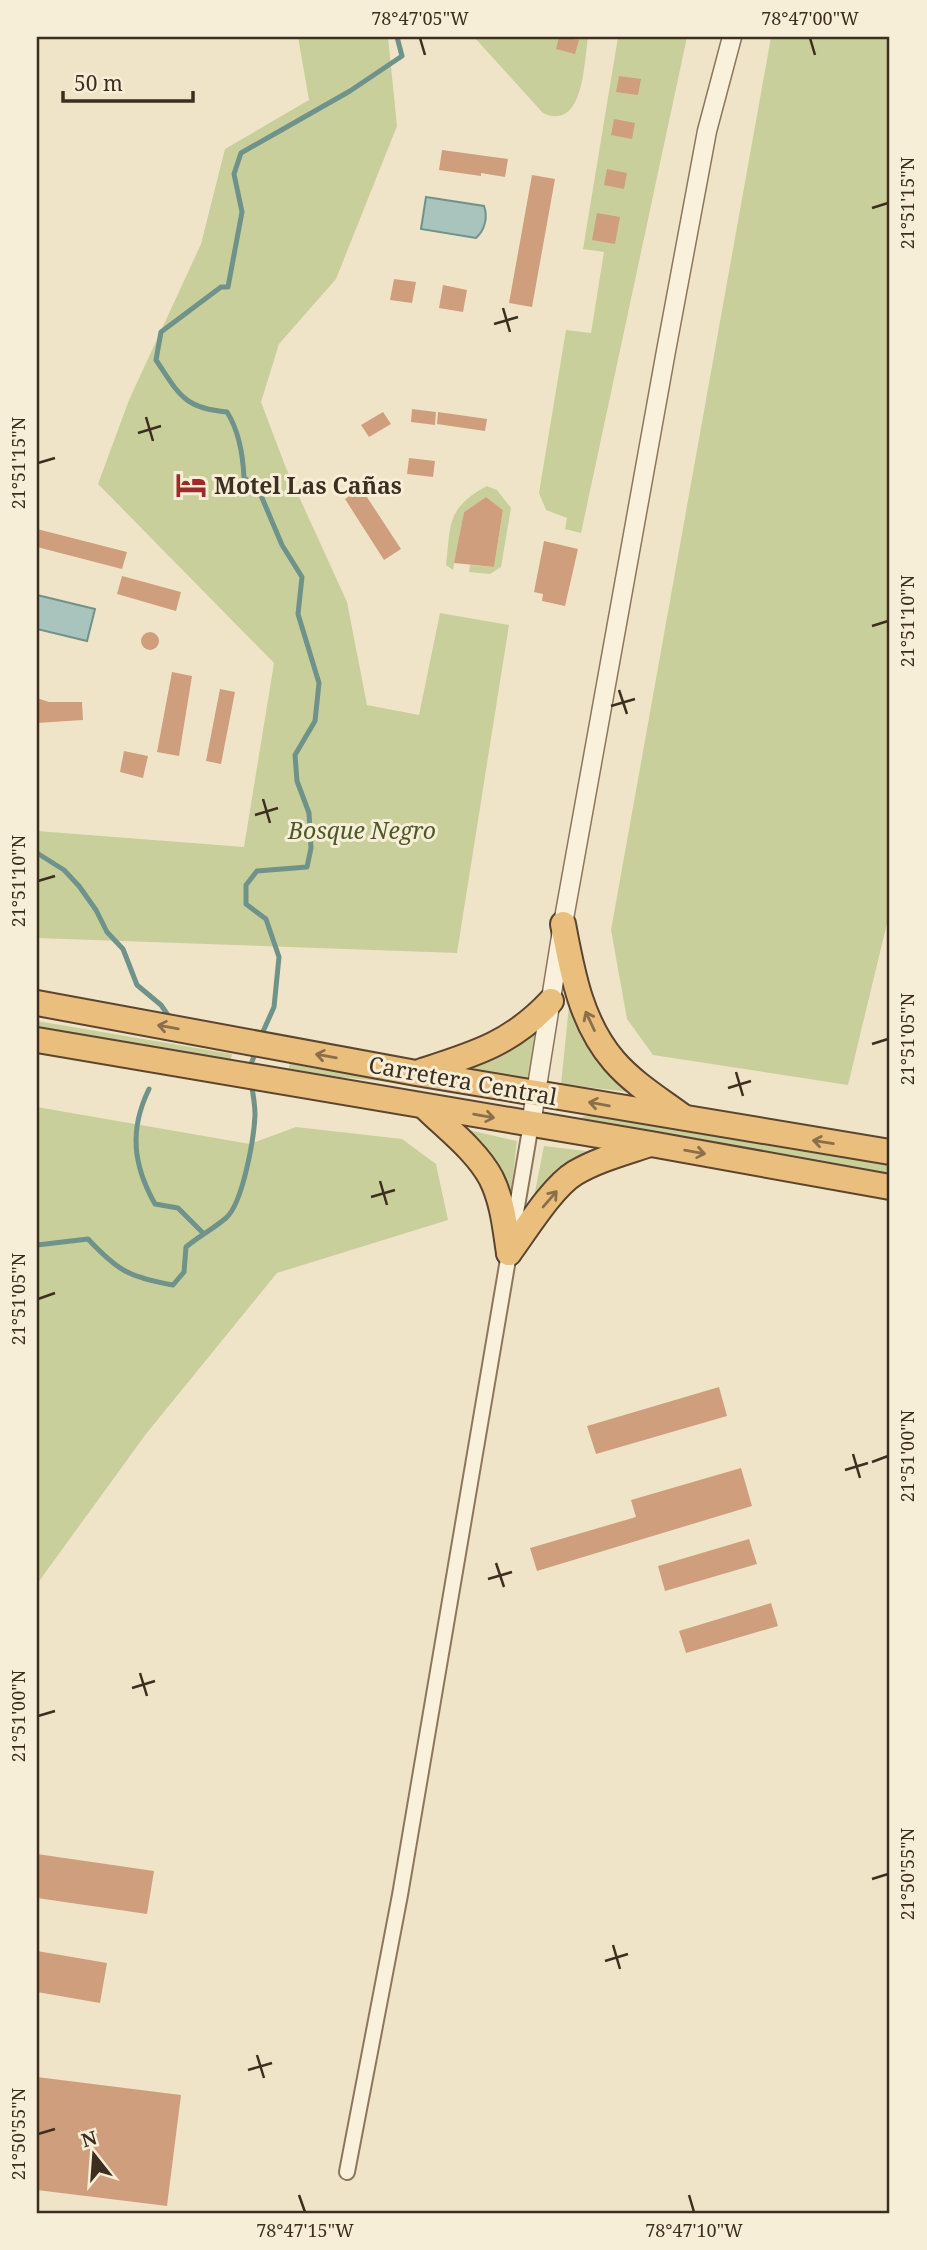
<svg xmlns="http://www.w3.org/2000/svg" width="927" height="2250" font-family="'Noto Serif',serif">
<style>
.green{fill:#c9cf9b}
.water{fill:#a9c4bc;stroke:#6f938a;stroke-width:2}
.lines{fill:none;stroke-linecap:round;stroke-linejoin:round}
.stream{stroke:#6f938a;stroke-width:5}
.building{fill:#cf9f7d}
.minor-casing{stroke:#8d765c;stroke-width:18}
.tertiary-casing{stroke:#8d765c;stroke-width:21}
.trunk-casing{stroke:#5b4430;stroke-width:28}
.minor{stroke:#faf1dc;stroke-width:14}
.tertiary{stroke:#faf1dc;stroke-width:18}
.trunk{stroke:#eabe7c;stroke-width:24}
.oneway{stroke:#8b6f49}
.ticks{fill:none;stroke:#3d2e20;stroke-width:2.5}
.labels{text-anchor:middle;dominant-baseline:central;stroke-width:6;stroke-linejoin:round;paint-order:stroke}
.poi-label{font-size:23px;font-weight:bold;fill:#3d2e20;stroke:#f7eed8;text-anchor:start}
.park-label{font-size:23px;font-style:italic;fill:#4d5a26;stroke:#f7eed8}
.street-label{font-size:23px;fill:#3d2e20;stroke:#f7eed8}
.neatline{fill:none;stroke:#3d2e20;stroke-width:2.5}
.ticks-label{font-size:18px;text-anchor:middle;fill:#3d2e20}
</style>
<rect width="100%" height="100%" fill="#f0e4c8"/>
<!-- green -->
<g class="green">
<path d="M298 37H388L397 126 336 279 279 344 261 402 286 468 347 602 367 705 419 715 440 613 509 625 457 953 37 938V831L244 847 274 663 98 484 129 400 201 244 225 149 309 100Z"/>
<path d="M474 37H588C584 62 584 132 543 113Z"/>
<path d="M618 37H687L581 533 565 529 567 518 546 510 539 493 566 330 591 333 604 252 583 249Z"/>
<path d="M771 37H890V911L848 1085 653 1055 627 1019 611 930Z"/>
<path d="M487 486 497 490 511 508 501 567 490 574 469 572 470 565 494 567 503 510 486 497 464 512 453 570 446 565C451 524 446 508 487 486Z"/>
<path d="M570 996 636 1093 561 1084Z"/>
<path d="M37 1021 232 1054 230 1063 37 1028Z"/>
<path d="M538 1029 528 1080 463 1071 492 1058Z"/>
<path d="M290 1062 510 1098 421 1085 288 1072Z"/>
<path d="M37 1107 250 1144 296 1127 402 1139 436 1164 448 1220 277 1273 146 1434 37 1584Z"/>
<path d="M597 1114 890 1165V1174L595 1124 581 1117Z"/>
<path d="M460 1128 517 1141 509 1209Z"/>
<path d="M544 1146 603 1153 533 1202Z"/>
</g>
<!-- water -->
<g class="water">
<path d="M426 197 484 206C488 217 485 230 476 238L421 229Z"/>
<path d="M37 595 95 609 87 641 37 629Z"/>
</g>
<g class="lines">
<!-- stream -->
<g class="stream">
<path d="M37 853 64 870 79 886 96 910 107 932 123 949 137 985 161 1005 170 1018"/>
<path d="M261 1036 274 1007 279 957 266 919 246 904V885L257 871 307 867 311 848 309 813 297 781 295 755 315 721 319 683 298 614 302 577 282 545 257 486 244 478C243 455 239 431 227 412 183 408 179 394 156 360L161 332 221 287H228L242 212 234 174 241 153 350 91 402 56 397 37"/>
<path d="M249 1069 257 1049"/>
<path d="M149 1089C129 1130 133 1165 155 1204L178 1208 203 1233"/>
<path d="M37 1245 88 1239C118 1271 129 1277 173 1285L184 1272 186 1247C198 1237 213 1229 226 1218 243 1203 254 1138 255 1115 255 1104 253 1093 251 1083"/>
</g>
</g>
<!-- building -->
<g class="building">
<path d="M559 37 579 40 575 54 556 49Z"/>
<path d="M619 76 641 79 638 95 616 92Z"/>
<path d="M614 119 635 123 632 139 611 135Z"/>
<path d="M442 150 508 159 505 177 481 173V176L439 170Z"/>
<path d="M607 169 627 173 624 189 604 185Z"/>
<path d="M532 175 555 179 532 307 509 303Z"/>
<path d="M597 213 620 217 615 244 592 240Z"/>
<path d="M394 279 416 282 412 303 390 300Z"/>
<path d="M443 285 467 290 463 312 439 308Z"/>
<path d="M412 409 436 412 435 425 411 422Z"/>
<path d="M383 412 391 424 369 437 361 425Z"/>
<path d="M438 412 487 419 485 431 437 424Z"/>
<path d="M409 458 435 461 433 477 407 474Z"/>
<path d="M361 488 401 549 384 560 345 499Z"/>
<path d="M486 497 503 510 494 567 454 563 464 512Z"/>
<path d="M37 529 127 552 122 569 37 547Z"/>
<path d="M544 541 578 549 565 606 542 601 543 594 534 592Z"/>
<path d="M122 576 181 592 176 611 117 594Z"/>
<circle cx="150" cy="641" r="9"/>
<path d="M172 672 192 676 179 756 157 752Z"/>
<path d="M220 689 235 692 221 764 206 761Z"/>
<path d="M37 698 49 702H82L83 720 37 723Z"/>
<path d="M124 751 148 756 143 778 120 772Z"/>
<path d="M719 1387 727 1416 596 1454 587 1426Z"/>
<path d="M741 1468 752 1506 537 1571 530 1548 636 1517 631 1500Z"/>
<path d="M749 1539 757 1564 665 1591 658 1566Z"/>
<path d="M771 1603 778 1626 686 1653 679 1631Z"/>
<path d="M37 1854 154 1871 147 1914 37 1898Z"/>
<path d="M37 1951 107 1963 100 2003 37 1992Z"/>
<path d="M37 2077 181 2095 167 2206 37 2190Z"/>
</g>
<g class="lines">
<!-- minor casing -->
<g class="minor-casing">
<path id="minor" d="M347 2172 400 1895 531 1124"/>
</g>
<!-- tertiary casing -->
<g class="tertiary-casing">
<path id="tertiary" d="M531 1124 563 924 666 351 707 131 732 37"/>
</g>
<!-- trunk casing -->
<g class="trunk-casing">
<g id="trunk">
<path d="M563 924C572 972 581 1023 614 1061 633 1083 659 1099 682 1116"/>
<path d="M37 1003 416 1073 890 1152"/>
<path d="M37 1040 651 1144 890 1187"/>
<path d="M422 1071C475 1054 512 1043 551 1001"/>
<path d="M424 1106C446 1128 476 1150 491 1178 503 1202 505 1227 509 1253"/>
<path d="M509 1253C526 1230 552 1187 575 1173 597 1160 623 1153 647 1145"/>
</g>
</g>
<!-- minor -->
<use href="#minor" class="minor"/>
<!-- tertiary -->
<use href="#tertiary" class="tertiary"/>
<!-- trunk -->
<use href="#trunk" class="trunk"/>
</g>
<!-- one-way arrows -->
<defs><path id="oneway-shaft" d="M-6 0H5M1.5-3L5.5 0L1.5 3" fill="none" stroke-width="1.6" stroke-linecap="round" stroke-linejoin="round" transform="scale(1.75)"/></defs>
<g class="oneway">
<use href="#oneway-shaft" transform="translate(590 1021) rotate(-115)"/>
<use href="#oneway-shaft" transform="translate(168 1027) rotate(-170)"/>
<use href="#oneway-shaft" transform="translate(326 1056) rotate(-170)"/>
<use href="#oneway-shaft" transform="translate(599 1104) rotate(-170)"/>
<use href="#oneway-shaft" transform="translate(484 1116) rotate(10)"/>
<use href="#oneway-shaft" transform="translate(823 1142) rotate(-171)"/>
<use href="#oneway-shaft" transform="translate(695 1152) rotate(10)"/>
<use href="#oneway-shaft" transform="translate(550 1199) rotate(-49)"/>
</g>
<!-- ticks -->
<path class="ticks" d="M420 38 425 55M810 38 815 55M872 208 888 203M503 308 510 332M494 324 518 317M146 417 153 441M138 433 161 426M38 463 55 458M872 626 888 621M619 690 627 714M611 706 635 699M263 799 270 823M255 815 278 808M38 881 55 876M872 1044 888 1039M736 1072 743 1096M728 1088 751 1081M380 1181 387 1205M371 1197 395 1190M38 1299 55 1293M853 1454 860 1478M872 1462 888 1456M845 1470 868 1463M496 1563 504 1587M488 1579 512 1572M140 1673 147 1696M132 1688 155 1681M38 1716 55 1711M872 1879 888 1874M613 1945 620 1969M605 1961 628 1954M257 2055 264 2078M248 2070 272 2063M38 2134 55 2129M299 2195 305 2212M689 2195 694 2212"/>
<!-- icons -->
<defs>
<g id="hotel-bare" transform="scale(2.415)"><path d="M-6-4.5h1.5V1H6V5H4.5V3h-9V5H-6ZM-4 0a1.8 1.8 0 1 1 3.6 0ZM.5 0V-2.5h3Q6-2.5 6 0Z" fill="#9e2a2b" stroke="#f7eed8" stroke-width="2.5" paint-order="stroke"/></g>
</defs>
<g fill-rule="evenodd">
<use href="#hotel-bare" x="191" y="485"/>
</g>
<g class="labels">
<!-- poi labels -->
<g class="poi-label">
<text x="214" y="485">Motel Las Cañas</text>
</g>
<!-- park labels -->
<g class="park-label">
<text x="362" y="830">Bosque Negro</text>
</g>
<!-- street labels -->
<g class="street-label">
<text transform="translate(463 1080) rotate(10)">Carretera Central</text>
</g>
</g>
<!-- border -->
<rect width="927" height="2250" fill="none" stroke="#f7eed8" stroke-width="77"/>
<!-- north arrow -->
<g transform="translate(94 2155) rotate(343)" stroke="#f7eed8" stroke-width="5" paint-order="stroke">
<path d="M0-5L12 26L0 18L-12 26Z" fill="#3d2e20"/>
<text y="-10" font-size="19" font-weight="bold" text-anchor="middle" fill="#3d2e20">N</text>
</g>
<!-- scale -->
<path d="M63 91v10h130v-10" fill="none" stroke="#3d2e20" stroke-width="3.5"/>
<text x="74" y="91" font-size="21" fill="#3d2e20" stroke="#f7eed8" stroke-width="5" paint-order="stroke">50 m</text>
<rect x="38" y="38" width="850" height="2174" class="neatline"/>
<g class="ticks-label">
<text x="420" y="25">78°47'05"W</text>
<text x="810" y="25">78°47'00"W</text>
<text transform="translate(908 203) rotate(-90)" y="6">21°51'15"N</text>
<text transform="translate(19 463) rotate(-90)" y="6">21°51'15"N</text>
<text transform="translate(908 621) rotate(-90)" y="6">21°51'10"N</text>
<text transform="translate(19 881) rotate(-90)" y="6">21°51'10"N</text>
<text transform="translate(908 1039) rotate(-90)" y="6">21°51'05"N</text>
<text transform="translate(19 1299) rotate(-90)" y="6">21°51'05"N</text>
<text transform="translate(908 1456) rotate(-90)" y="6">21°51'00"N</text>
<text transform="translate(19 1716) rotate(-90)" y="6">21°51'00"N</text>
<text transform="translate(908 1874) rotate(-90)" y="6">21°50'55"N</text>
<text transform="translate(19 2134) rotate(-90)" y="6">21°50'55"N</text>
<text x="305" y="2237">78°47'15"W</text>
<text x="694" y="2237">78°47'10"W</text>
</g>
</svg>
